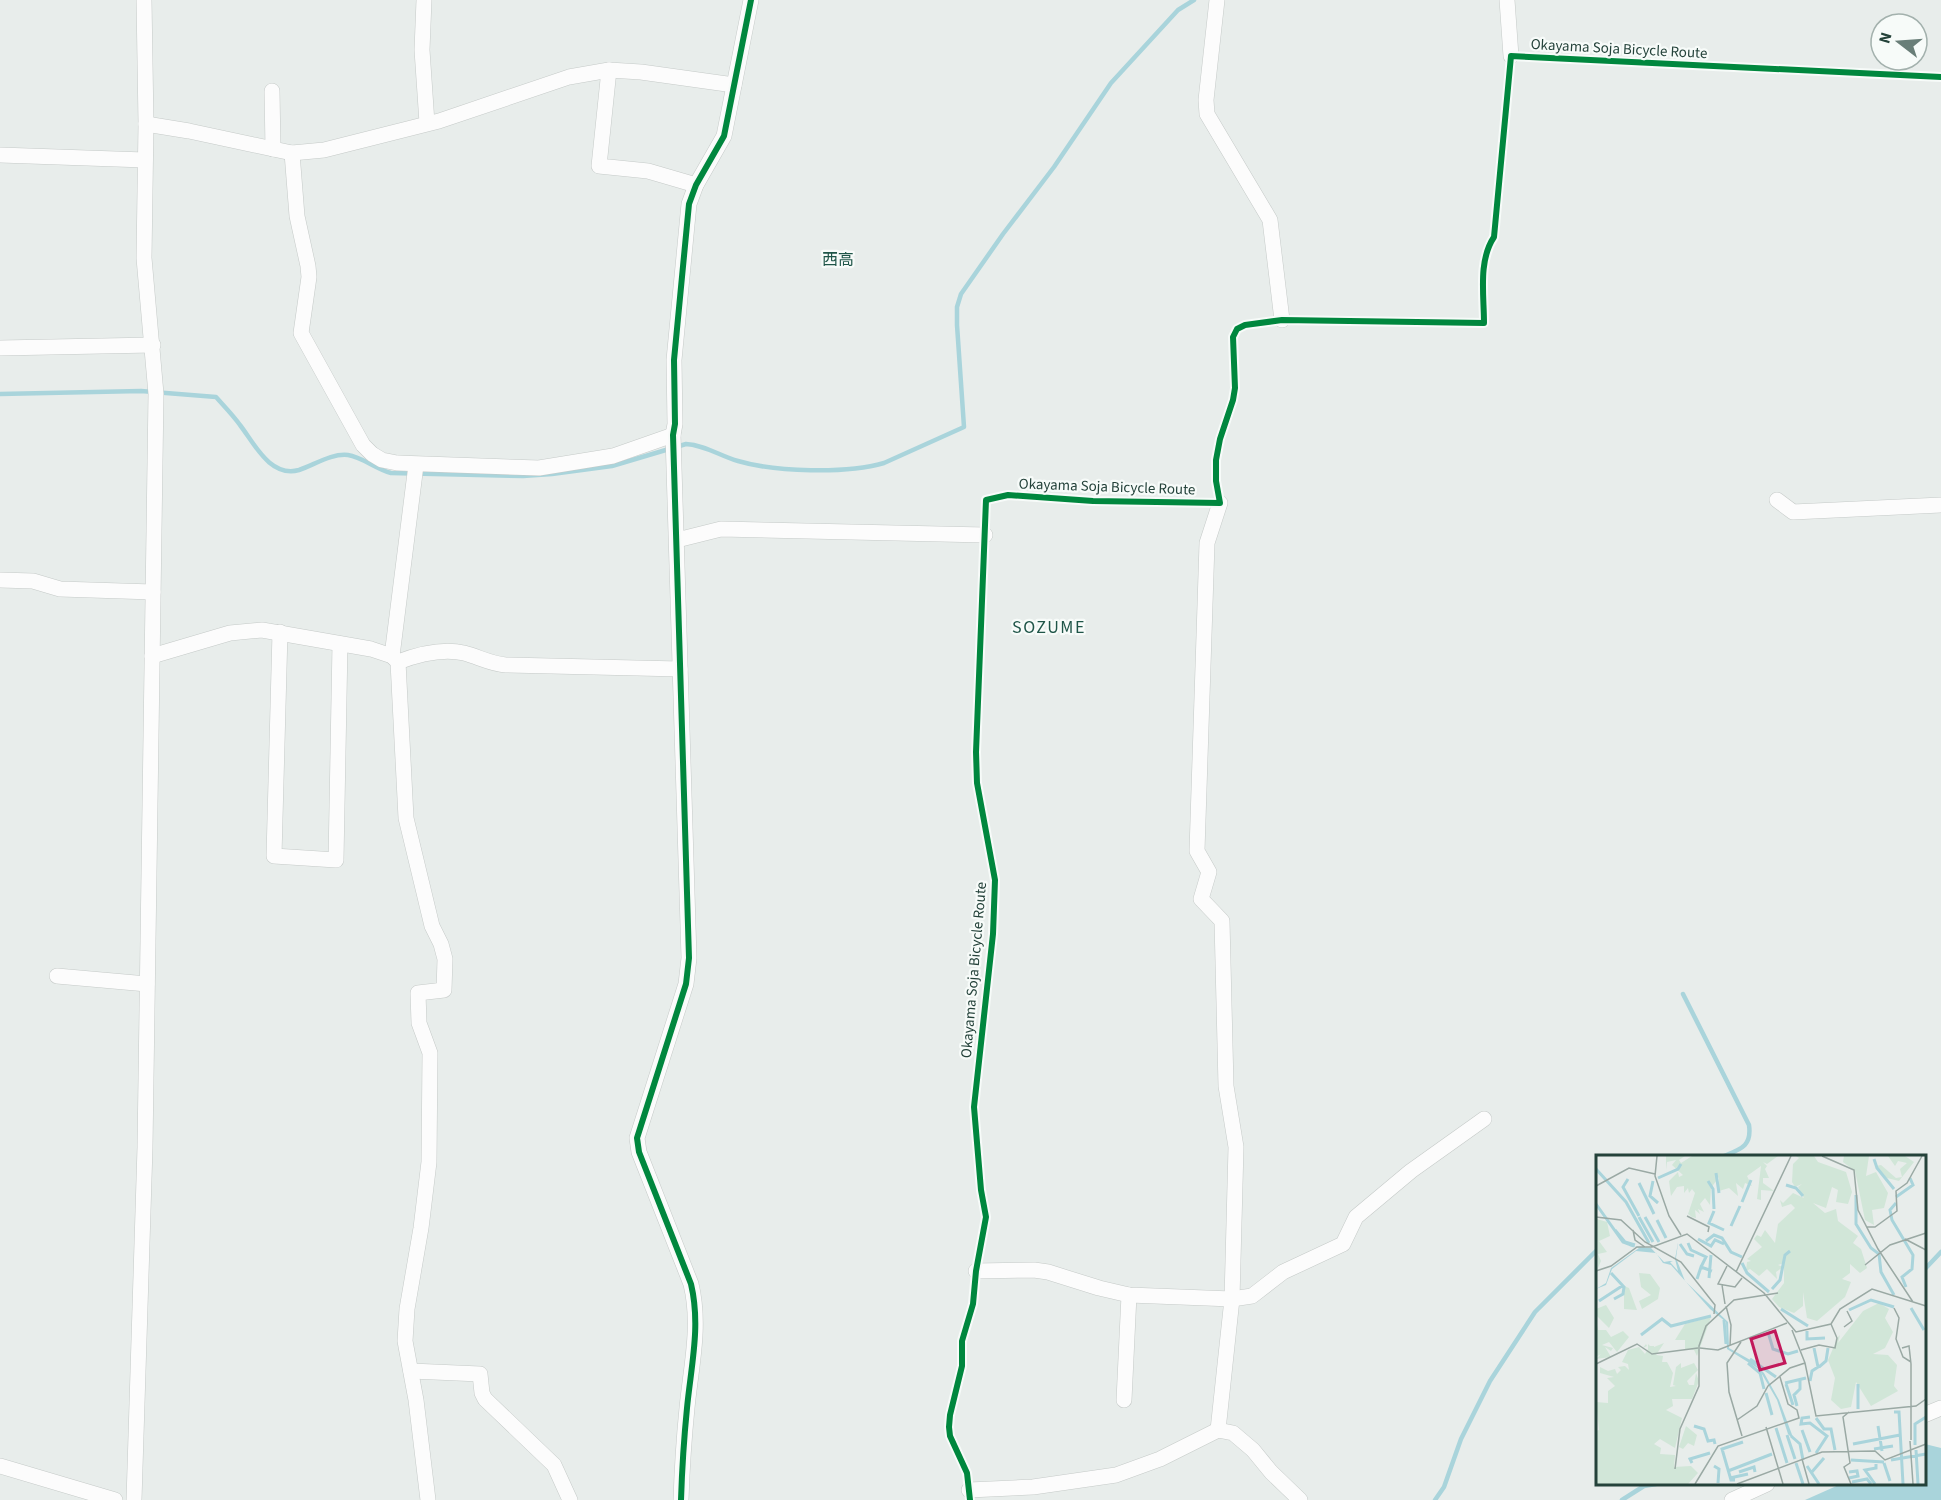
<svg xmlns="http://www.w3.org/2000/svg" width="1941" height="1500" font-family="'Source Sans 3','Noto Sans JP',sans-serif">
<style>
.water{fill:#a9d4db}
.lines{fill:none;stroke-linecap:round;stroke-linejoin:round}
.stream{stroke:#a9d4db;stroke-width:4.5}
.minor-casing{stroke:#c5cac8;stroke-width:16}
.minor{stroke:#fcfcfc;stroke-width:15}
.cycleway-casing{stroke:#f7fbf9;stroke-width:10}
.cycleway{stroke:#00873e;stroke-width:6}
.labels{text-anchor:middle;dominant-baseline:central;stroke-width:4.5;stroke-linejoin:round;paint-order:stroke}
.street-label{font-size:15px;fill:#24423a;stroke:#f7fbf9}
.neighbourhood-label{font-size:16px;fill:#1f5548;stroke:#f7fbf9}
.quarter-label{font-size:18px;letter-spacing:1.5px;fill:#1f5548;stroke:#f7fbf9}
.inset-river{fill:none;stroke:#a9d4db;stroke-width:3}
.inset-road{fill:none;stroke:#9aa9a4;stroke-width:1.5}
.view{fill:#c2185b;fill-opacity:0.15;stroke:#c2185b;stroke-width:3}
.inset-edge{fill:none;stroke:#24423a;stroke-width:3}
</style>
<rect width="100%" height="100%" fill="#e8edeb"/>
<!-- water -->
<path class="water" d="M1925 1444 1941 1448V1500H1805L1841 1484H1924Z"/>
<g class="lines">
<!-- stream -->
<g class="stream">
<path d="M0 394 141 391 216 397C224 406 233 415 240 425 254 443 270 478 299 470 314 465 332 453 348 455 362 457 376 469 391 473L523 476 552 474 612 466 686 444C705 445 720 456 738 461 775 472 846 474 884 463L964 427 957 325V307L961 294 1003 234 1054 167 1111 83 1178 10 1194 0"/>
<path d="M1683 994 1749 1125C1752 1146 1741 1149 1724 1156"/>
<path d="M1924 1270 1941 1252"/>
<path d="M1435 1500 1444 1487 1461 1439 1490 1381 1535 1312 1598 1249"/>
<path d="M1622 1500 1644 1486 1656 1484"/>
</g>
<!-- minor casing -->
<g class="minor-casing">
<g id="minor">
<path d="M424 0 422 50 427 123"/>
<path d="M1217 0 1206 100 1207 114 1270 220 1282 320"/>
<path d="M1507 0 1511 56"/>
<path d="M609 70 641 72 734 85"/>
<path d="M272 91 273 149"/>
<path d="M146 124 189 131 292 153 324 150 439 121 569 77 609 70 599 166 648 171 696 185"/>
<path d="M292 153 297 216 308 266 309 277 301 333 363 445 372 454 382 460 397 463 539 468 613 456 673 435"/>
<path d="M0 155 145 160"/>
<path d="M0 348 153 345"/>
<path d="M1777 500 1793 512 1941 505"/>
<path d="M677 540 721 529 985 535"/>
<path d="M0 580 33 581 60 589 153 592"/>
<path d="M280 632 274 856 336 860 340 644"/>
<path d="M152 656 230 633 262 630 371 649 392 656 398 662 406 818 432 926 441 944 445 959 444 990 418 993 419 1023 430 1053 429 1162 421 1228 407 1309 405 1341 416 1400 428 1500"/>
<path d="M392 656 416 465"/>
<path d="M398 662C419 654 442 648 464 653 479 657 491 664 506 665L680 669"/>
<path d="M57 976 147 984"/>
<path d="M976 1271 1034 1270 1048 1272 1099 1288 1129 1295 1232 1299 1252 1296 1283 1272 1343 1244 1356 1217 1411 1171 1484 1119"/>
<path d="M411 1371 480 1374 482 1393 485 1399 554 1465 570 1500"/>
<path d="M1124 1400 1129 1295"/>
<path d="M1924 1415 1941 1408"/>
<path d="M1218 1430 1232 1299 1236 1147 1226 1086 1222 921 1201 899 1209 872 1197 851 1207 543 1220 503"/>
<path d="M0 1466 115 1500"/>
<path d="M969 1490 1033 1487 1116 1475 1160 1459 1218 1430 1233 1433 1253 1450 1271 1472 1300 1500"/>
<path d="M134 1500 145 1147 156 394 144 258 146 124 144 0"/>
<path d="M681 1500C682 1469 684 1438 687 1408 691 1366 701 1326 691 1284L639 1152 637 1138 686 984 689 958 673 435 675 424 674 360 689 204 696 185 724 136 751 0"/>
<path d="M1732 1500 1767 1484"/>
</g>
</g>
<!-- minor -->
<use href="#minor" class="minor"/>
<!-- cycleway casing -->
<g class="cycleway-casing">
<g id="cycleway">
<path d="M681 1500C682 1469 684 1438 687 1408 691 1366 701 1326 691 1284L639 1152 637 1138 686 984 689 958 673 435 675 424 674 360 689 204 696 185 724 136 751 0"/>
<path d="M970 1500 967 1473 950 1436 949 1427 950 1415 962 1366V1341L973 1304 976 1271 986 1217 981 1190 974 1107 993 934 995 880 977 783 976 752 986 500 1008 495 1093 501 1220 503 1216 481V460L1220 439 1233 400 1235 388 1233 337 1237 329 1245 325 1282 320 1484 323C1484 295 1478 261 1494 237L1511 56 1941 77"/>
</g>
</g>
<!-- cycleway -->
<use href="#cycleway" class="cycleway"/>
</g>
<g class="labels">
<!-- street labels -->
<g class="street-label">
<text transform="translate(1619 49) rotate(3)">Okayama Soja Bicycle Route</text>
<text transform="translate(1107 487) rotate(2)">Okayama Soja Bicycle Route</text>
<text transform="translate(974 970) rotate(-85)">Okayama Soja Bicycle Route</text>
</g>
<!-- neighbourhood labels -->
<g class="neighbourhood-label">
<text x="838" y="260">西高</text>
</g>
<!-- quarter labels -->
<g class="quarter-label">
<text x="1049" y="627">SOZUME</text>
</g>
</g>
<!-- overview -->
<g transform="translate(1596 1155)">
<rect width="330" height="330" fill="#e8edeb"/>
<path d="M70 1H89L83 5 85 8 96 1H182L171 9 167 7 171 11 169 14 173 23H167V28L178 36 165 35V45L161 44 165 11 151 21 156 31 149 28 147 34 140 28 142 41 133 33 123 36V22L115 33 114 50 109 43 104 49 108 57 102 54 104 59 99 55 100 63 96 62 92 59 99 38 96 34 93 38 92 33 88 38V31L81 32 75 41 73 26 82 17 83 22 87 20 76 10 80 5 71 7 70 15ZM200 1H218L222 7 250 17 256 37 252 49 240 47 242 35 236 32 230 53 217 48 229 58 240 54 242 66 262 81 257 88 265 94 271 113 264 118 254 109V118L246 124 255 127 249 142 221 166 211 163 207 137V151L198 158 183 152 176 144 188 128V108L182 110 187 112 180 117 181 124 171 114 163 121 154 114 150 116 151 107 155 106 151 104 166 92 158 84 161 80 165 82 169 75 179 88 182 69 199 53 195 49 186 52 184 45 187 48 197 38 208 43 202 32 206 29 199 32 196 27 197 9 203 3ZM248 1H273L270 21 280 17 292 38 288 53 276 55 278 70 269 65 259 16 247 7ZM292 1H309L318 7 303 26 291 23 280 11 285 10 300 23 306 22 304 14 311 8 302 6 299 11ZM1 64 11 67 14 81 3 86 11 97 2 99 5 106 2 113ZM43 118 54 119 64 133 62 144 46 154 43 146 55 140 45 132ZM28 131 33 133 41 155 28 154ZM283 148 293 154 289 163 297 177 289 193 277 199 292 200 301 210 298 231 302 236 275 251 260 227 255 252 245 254 235 245 239 223 232 205 242 182 244 180 242 188 267 156ZM10 150 18 163 13 173 0 160V154ZM115 162 101 201 98 195 89 194V185H79L89 169ZM0 164 2 175H10L15 182 27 176 33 182 21 197 13 187 6 190 17 193 15 196 9 192 15 202 0 204 5 199 0 202ZM68 188 60 200 67 201 66 207H71L77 218 74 232 80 231 77 230 80 212 85 208V213L98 208 102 215 91 226 93 230H98L100 218 103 226 96 244H76L77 251 70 255 86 263 79 293 64 284 58 289 65 293 64 299 79 300 78 312 95 311 102 318 92 329H0V276L3 275 0 247 12 248V236L19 231 11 223 18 222 4 218V212L12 216 19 214 21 219 25 215 22 212 29 211 33 215 32 209 26 207 32 195 43 192 49 199 52 194V189H50L51 191 47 193 50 189H52L54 191H58V192ZM90 271 101 280 98 291 92 288 87 294 83 292Z" fill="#d1e6d8"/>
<path d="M82 88V89L80 103 89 126 132 167 133 193 156 206 168 218 183 245 198 285 192 279 181 245 163 214 131 194 130 167 114 154 75 110 67 108 60 98 40 96 16 114 10 130 0 134 10 128 15 113 43 93 33 91 55 93 68 107 74 106 77 107H74L82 116 79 104Z" fill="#a9d4db"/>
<path class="inset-river" d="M278 4 281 13 298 34M0 14 30 47 53 88M120 18 123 38M62 23 82 14 85 9M32 24 27 32 43 61M57 26 54 41 62 48M112 26 117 34 118 54M43 28 58 59M190 30 200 33 207 41M260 40V69L275 93 283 99 285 117 298 140M300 42 317 30 314 23M146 47 155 25M300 48 294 55 296 65 317 100 316 114 306 122 310 132M0 49 27 87 38 91M118 56 113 68 128 75M43 62 57 87M49 62 63 87M61 65 70 83M135 71 144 51M19 75 29 87 39 90M102 84 115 91 119 85 128 89M110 86 118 80 126 83 135 97 146 102M92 88 95 95 110 102 105 112M84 89 91 99 98 101M146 108 151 118 173 137M15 118 28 132 27 139 18 144M113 123 115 100M101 124 105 112 116 116M176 134 184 125 189 100 194 96M3 146 26 131M315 153 328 175M185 154 212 171M253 155 275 145 298 152M128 165 130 189M211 176V184L229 183M172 177 177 194 192 199 202 196M45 180 66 164 75 171 115 161M154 204 180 222M152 208 164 218 168 234M223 212 230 206 232 193M214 226 216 216 222 212 218 193M189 228 210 223M190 229 197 250M170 238 176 260M201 251 198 240 204 234V224M262 254V229M298 257H303L307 329M214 262 206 263 205 269 214 268 231 281 220 298M220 263 228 274H235L239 295M98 271 108 274 112 286 118 285 119 289M282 271 286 296M180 273 191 308M206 275 214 297M191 280 199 304M195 281 204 289 207 305M257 289 304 280M319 290V269L330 262M278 294 297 291M320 295 322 329M255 305 288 307M295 305 330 299M96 308 94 304 114 298M200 308 207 329M288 308 294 326M118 311 123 314 122 328M211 311 223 329M132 316 176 299M143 317 158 312 159 317M253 317 261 316 262 321 253 323M215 318 228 303M134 323 152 319M139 325H135L126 294 147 287M256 327 271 324 275 329M279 329 269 315 280 313V309"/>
<path class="inset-road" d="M61 1 59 21 73 61 85 80M226 1 258 15 262 55 282 94 317 147M0 31 33 13 59 19M91 61 113 72 112 77M0 62 25 65 49 87 85 107 119 150 118 159M270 72H279L301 56 300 36 311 28 326 1M37 75 39 85 49 92M309 84 330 95M269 110 294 90 330 78M131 111 122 129 139 132 146 123M0 116 15 111 41 92H56L91 79 168 138 200 177 235 169 244 154 276 134 330 151M140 117 195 1M126 130 129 149M130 151 135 170 134 191M298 153 303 163 300 184 307 202 315 207M248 172 256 166 251 156M196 175 209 208 220 261 320 251 330 244M145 187 131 208 133 237 146 281M104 193 122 195 191 168M306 193 313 191 315 209V285M205 195 223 190 239 193 241 183 235 169M0 209 41 189 56 199 102 193M253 257 247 262 254 308 248 312 255 329M141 265 161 251 172 231 194 213 209 208M170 272 187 329M314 286 317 329M206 304 213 329M79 314 84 274 103 231V191L110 171 138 145 182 138M99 329 122 291 203 263 201 255 192 249 184 222M141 329 226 297 279 296 289 305 330 289"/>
<path class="view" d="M179 176 189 208 164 215 155 184Z"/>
<rect width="330" height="330" class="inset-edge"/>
</g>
<!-- north arrow -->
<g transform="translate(1899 42) rotate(287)"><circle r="28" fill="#f7fbf9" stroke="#a3b1ad" stroke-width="1.5"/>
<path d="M0-4.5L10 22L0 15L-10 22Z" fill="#697e78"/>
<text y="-9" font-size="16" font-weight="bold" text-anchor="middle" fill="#24423a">N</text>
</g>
</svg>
